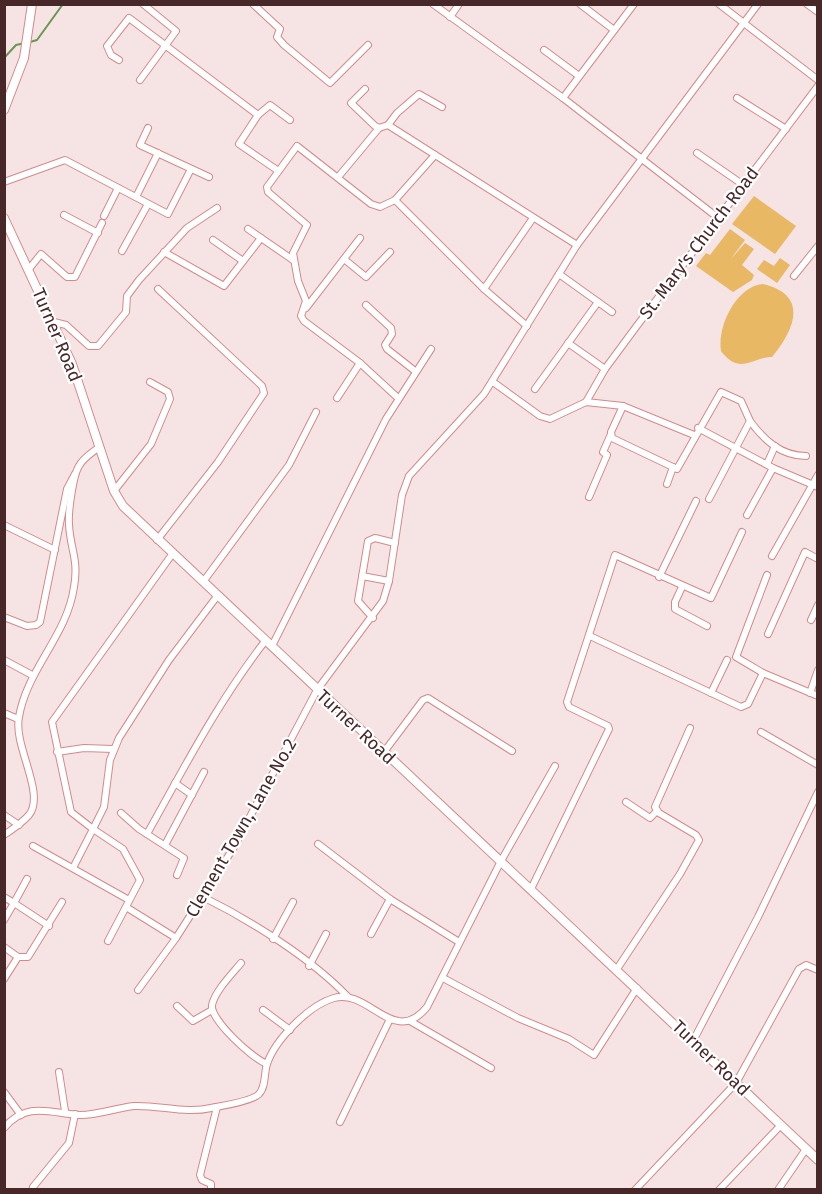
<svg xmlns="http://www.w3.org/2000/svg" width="822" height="1194" font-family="'Fira Sans',sans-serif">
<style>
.green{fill:#e8b864}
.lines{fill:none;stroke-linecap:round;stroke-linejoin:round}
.stream{stroke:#689851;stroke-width:2}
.minor-casing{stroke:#d78989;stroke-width:8}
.secondary-casing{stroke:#d78989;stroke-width:10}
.minor{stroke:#fff;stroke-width:6}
.secondary{stroke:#fff;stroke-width:8}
.labels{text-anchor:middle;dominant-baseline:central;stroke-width:4.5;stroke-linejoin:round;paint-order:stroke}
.street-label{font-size:18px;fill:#472728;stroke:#fff}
</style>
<rect width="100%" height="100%" fill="#f6e4e4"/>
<!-- green -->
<g class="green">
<path d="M754 196 796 226 775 254 732 224Z"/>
<path d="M730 229 745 240 730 260 745 243 754 249 742 265 754 275 752 280 733 292 696 266 706 253 710 255Z"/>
<path d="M780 258 790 265 777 283 757 269 764 260 774 266Z"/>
<path d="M763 284C809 295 795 329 772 357 752 357 740 376 721 351 717 327 736 286 763 284Z"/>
</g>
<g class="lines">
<!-- stream -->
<g class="stream">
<path d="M30 42 37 40 63 4"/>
<path d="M4 58 16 45 25 43"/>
</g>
<!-- minor casing -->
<g class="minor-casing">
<g id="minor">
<path d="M253 4 280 29 277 37 284 45 330 83 368 45"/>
<path d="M433 4 563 98 717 217"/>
<path d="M580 4 614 30"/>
<path d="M719 4 818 80"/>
<path d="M807 4 818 12"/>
<path d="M450 17 459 4"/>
<path d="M544 50 579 76"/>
<path d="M119 60 111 55 107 46 129 18 258 115 239 144 277 170"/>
<path d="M140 80 176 31 143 4"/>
<path d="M365 89 351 103 375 126 379 128 388 125 577 245 758 4"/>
<path d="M563 98 634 4"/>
<path d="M737 98 786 129"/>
<path d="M258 115 270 105 290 120"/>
<path d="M388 125 397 113 419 94 442 107"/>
<path d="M148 128 140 145 209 177"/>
<path d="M697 153 742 184"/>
<path d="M339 176 379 128"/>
<path d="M4 182 65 160 168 214 191 169"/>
<path d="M136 197 158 153"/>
<path d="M395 200 484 289 527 326"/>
<path d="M64 215 98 233"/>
<path d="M104 216 118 188"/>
<path d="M248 229 293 260"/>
<path d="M213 240 243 261"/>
<path d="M122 251 148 204"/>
<path d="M164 252 224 286 261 238"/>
<path d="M344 259 366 277 390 252"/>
<path d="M29 269 41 254 67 277H75L102 223"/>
<path d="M559 274 612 312"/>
<path d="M794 276 818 246"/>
<path d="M484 289 533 218"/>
<path d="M366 305 391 328 392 334 385 345 387 349 415 371"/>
<path d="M306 308 360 238"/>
<path d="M54 322 66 325 89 346H98L126 312 127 296 139 280 187 228 217 208"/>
<path d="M568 343 605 369"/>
<path d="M493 382 540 416 550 419 586 402 623 406 694 435"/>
<path d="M535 389 598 302"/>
<path d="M337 398 360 363"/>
<path d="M398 398 360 363 304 321 301 316 306 301 298 281 293 253 307 225 268 192 267 187 297 146 371 204 380 207 395 200 435 155"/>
<path d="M586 402 605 369 636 327 818 86"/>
<path d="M623 406 611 432 612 438 677 469 721 392 741 401 750 421 709 499"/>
<path d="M750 421C764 440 781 456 806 456"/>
<path d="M698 428 773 468 818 487"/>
<path d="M767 464 775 446"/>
<path d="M667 484 673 467"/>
<path d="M114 491 151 444 170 399 168 392 150 382"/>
<path d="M589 497 607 455 603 452 611 434"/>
<path d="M747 515 773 468"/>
<path d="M4 525 55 550"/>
<path d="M157 540 218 462 264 393 262 386 158 289"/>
<path d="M772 556 818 475"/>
<path d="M767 575 736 657 763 673 818 696"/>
<path d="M362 576 389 581"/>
<path d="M659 577 696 501"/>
<path d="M203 582 289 465 316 412"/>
<path d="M682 587 675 602V609L707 626"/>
<path d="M4 617 27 626 36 625 40 622 67 489 75 474"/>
<path d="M373 618 358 601 368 541 375 538 395 543"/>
<path d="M811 620 818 605"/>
<path d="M768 634 805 552 818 559"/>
<path d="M590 636 741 707 748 704 763 673"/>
<path d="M272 646 386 419 431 349"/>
<path d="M4 660 32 675"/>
<path d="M711 693 727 660"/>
<path d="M810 693 818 670"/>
<path d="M4 713 18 719"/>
<path d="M761 732 818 765"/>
<path d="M57 752 84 748 113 749"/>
<path d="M384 752 423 700 428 698 512 751"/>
<path d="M175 783 192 795"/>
<path d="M626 802 650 818 657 811"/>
<path d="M121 813 139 829 184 858 177 875"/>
<path d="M4 815 19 825"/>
<path d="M147 834C184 768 219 700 266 640"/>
<path d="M4 835C13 829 22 823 29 815 46 793 13 746 19 717 27 669 67 636 74 587 79 559 70 549 69 524 68 513 73 475 79 466 83 458 92 453 99 447"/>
<path d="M318 844 390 899 459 942"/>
<path d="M165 845 204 772"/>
<path d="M33 846 129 900"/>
<path d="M73 868 93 829 71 812 52 722 173 553"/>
<path d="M27 879 14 903 49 926"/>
<path d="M531 889 609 729 608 726 569 707 567 702 615 555 711 598 742 532"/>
<path d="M4 897 14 903 4 920"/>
<path d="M203 897C250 920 312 959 348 997"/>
<path d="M126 907 176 938"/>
<path d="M371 934 390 899"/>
<path d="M273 939 293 902"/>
<path d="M108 941 140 880 123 849 93 829 104 807 110 760 119 738 169 660 218 595"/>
<path d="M4 947 18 957 4 979"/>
<path d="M18 957H28L62 902"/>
<path d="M241 963C232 974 215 991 212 1005 210 1020 253 1059 267 1064"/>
<path d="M309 966 326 934"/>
<path d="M617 969 680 874 699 840 696 835 659 813 655 807 690 728"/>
<path d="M443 978 518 1018 569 1039 594 1055 637 988"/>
<path d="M138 990 176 938 234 847 317 690 383 601 389 581 402 495 409 476 484 394 577 245"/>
<path d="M177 1006 193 1021 212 1010"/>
<path d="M263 1010 290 1030"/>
<path d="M410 1021 491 1068"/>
<path d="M693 1041 758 917 818 792"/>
<path d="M59 1072 65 1111"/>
<path d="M4 1092 21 1115"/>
<path d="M340 1122 390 1019"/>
<path d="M4 1128C27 1100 53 1114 80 1115 98 1115 116 1108 134 1106 160 1105 186 1114 211 1108 221 1106 253 1101 259 1094 266 1087 264 1073 267 1064 275 1040 309 1005 334 998 369 988 394 1048 427 1007L501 861 555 766"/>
<path d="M33 1187 69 1143 75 1114"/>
<path d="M211 1190V1184L202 1180 200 1175 217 1107"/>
<path d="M635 1190 736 1083 799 969 806 965 818 970"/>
<path d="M719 1190 781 1125"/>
<path d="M778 1190 806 1149"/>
</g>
</g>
<!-- secondary casing -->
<g class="secondary-casing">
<g id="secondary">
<path d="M4 110 24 58 32 4"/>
<path d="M4 218 72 364 114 491 123 506 818 1160"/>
</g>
</g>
<!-- minor -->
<use href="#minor" class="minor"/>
<!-- secondary -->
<use href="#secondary" class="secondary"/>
</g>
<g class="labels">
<!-- street labels -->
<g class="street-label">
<text transform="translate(699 243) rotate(-53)">St. Mary's Church Road</text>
<text transform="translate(57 335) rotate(67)">Turner Road</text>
<text transform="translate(356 727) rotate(43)">Turner Road</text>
<text transform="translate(241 828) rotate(-60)">Clement Town, Lane No.2</text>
<text transform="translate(711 1058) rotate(44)">Turner Road</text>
</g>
</g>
<!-- border -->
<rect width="822" height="1194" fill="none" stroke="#472728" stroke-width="12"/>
</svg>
